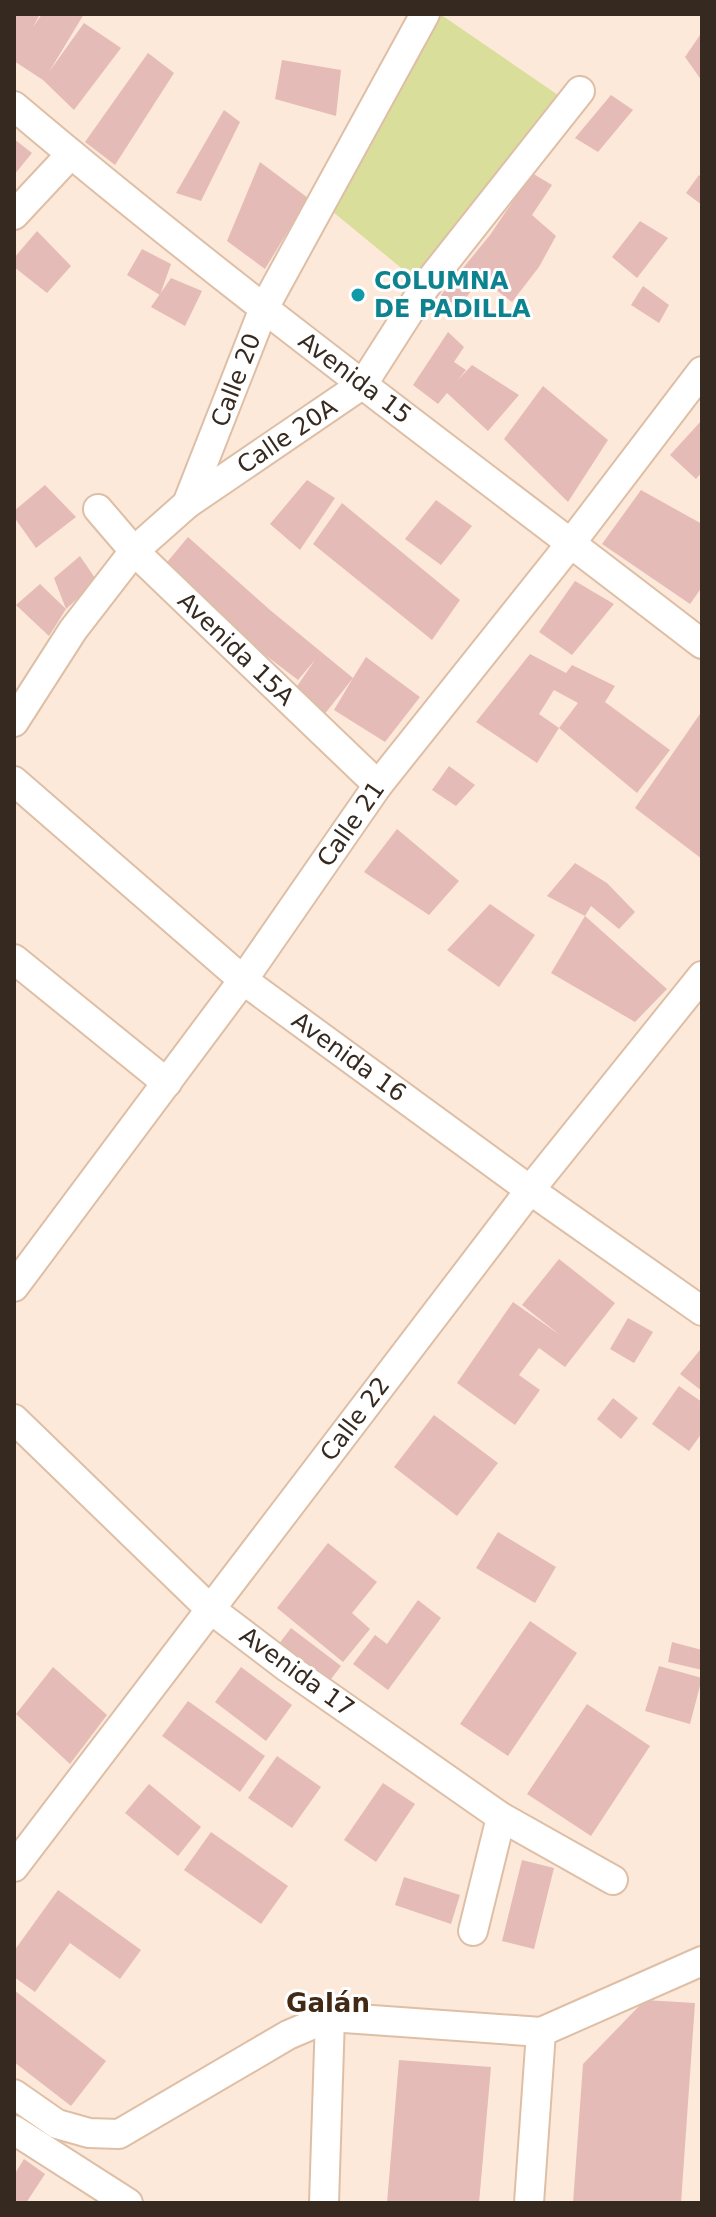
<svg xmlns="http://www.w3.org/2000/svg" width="716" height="2217" font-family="'DejaVu Sans',sans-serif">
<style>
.green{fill:#d9de9b}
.building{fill:#e5bbb7;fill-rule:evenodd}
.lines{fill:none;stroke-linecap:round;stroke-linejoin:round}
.minor-casing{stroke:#debfa6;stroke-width:32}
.minor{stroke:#fff;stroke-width:28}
.culture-dot{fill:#0f9aa8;stroke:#fff;stroke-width:3}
.labels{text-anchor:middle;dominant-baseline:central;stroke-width:6;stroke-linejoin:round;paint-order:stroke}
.culture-label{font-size:24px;font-weight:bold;fill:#0d838f;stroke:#fff;text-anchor:start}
.street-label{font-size:24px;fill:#362a20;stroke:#fff}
.neighbourhood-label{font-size:26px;font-weight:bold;fill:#412914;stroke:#fff}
</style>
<rect width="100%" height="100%" fill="#fde9da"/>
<!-- green -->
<path class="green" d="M432 14H440L558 95 422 285 333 212Z"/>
<!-- building -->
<g class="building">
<path d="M14 14H40L33 27 42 14H84L49 72 84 23 121 48 74 110 43 80 14 61Z"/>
<path d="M702 32V81L685 57Z"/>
<path d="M148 53 174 73 115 165 85 142Z"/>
<path d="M282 60 341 70 336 116 275 99Z"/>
<path d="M611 95 633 110 598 152 575 138Z"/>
<path d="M224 110 240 122 201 201 176 193Z"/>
<path d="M14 139 32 153 14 175Z"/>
<path d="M260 162 308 198 265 269 227 241Z"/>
<path d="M532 173 552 185 532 215 556 236 539 267 512 302 480 278 459 308 441 295 490 235Z"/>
<path d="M699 175 702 178V205L686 193Z"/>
<path d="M640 221 668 238 637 278 612 257Z"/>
<path d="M37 231 71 266 47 293 14 267V258Z"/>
<path d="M142 249 171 264 160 295 127 275Z"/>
<path d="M171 278 202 291 185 326 151 307Z"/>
<path d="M643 286 669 305 659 323 631 305Z"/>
<path d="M448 332 464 347 454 362 466 370 457 381 472 365 519 395 488 431 447 393 438 404 413 385Z"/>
<path d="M543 386 608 440 568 502 504 439Z"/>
<path d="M702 420V472L696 479 670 455Z"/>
<path d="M307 480 335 498 300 550 270 524Z"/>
<path d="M45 485 76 517 36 548 14 517V511Z"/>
<path d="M641 490 702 524V587L690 604 602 544Z"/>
<path d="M436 500 472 526 441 565 405 539Z"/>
<path d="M342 503 460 600 432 640 313 544Z"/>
<path d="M188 537 270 610 353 678 366 657 420 697 385 742 334 710 353 678 320 720 291 695 315 660 298 680 248 642 163 567Z"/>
<path d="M80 556 97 581 66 609 54 578Z"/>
<path d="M575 581 614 604 572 655 539 632Z"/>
<path d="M40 584 66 609 49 636 16 605Z"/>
<path d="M530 654 566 673 572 665 615 686 605 702 670 750 637 793 559 728 537 763 476 722ZM554 690 578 703 559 728 539 714Z"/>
<path d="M702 711V859L635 808Z"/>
<path d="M449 766 475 785 456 806 432 790Z"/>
<path d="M397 829 459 881 429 915 364 872Z"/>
<path d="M575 863 607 883 635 912 619 929 591 906 585 916 547 896Z"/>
<path d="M490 904 535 935 499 987 447 950Z"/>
<path d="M585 916 667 989 635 1022 551 973Z"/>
<path d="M559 1259 615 1303 565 1367 539 1348 519 1375 540 1390 515 1425 457 1383 513 1302 560 1335 522 1305Z"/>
<path d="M628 1318 653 1332 634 1363 610 1349Z"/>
<path d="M700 1350 702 1351V1391L680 1374Z"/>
<path d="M679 1386 702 1402V1433L689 1451 652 1424Z"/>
<path d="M613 1398 638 1418 621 1439 597 1419Z"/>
<path d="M434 1415 498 1463 457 1516 394 1467Z"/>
<path d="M498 1532 556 1567 535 1603 476 1568Z"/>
<path d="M328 1543 377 1582 352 1613 370 1629 343 1662 277 1608Z"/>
<path d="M418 1600 441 1618 388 1690 353 1664 375 1635 387 1644Z"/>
<path d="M530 1621 577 1653 508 1756 460 1724Z"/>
<path d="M291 1628 341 1666 331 1679 376 1713 269 1657Z"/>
<path d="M672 1642 702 1650V1670L668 1662Z"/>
<path d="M659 1666 702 1678 690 1724 645 1711Z"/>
<path d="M53 1667 107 1715 70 1764 16 1714Z"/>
<path d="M241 1667 292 1705 266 1741 215 1702Z"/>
<path d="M188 1701 265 1756 240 1792 162 1736Z"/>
<path d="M587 1704 650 1746 591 1836 527 1794Z"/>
<path d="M277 1756 321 1787 292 1828 248 1798Z"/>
<path d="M383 1783 415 1804 376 1862 344 1840Z"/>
<path d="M149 1784 201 1827 178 1856 125 1813Z"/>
<path d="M211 1832 288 1886 261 1924 184 1870Z"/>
<path d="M522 1860 554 1868 534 1949 502 1941Z"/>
<path d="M404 1877 460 1895 451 1924 395 1905Z"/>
<path d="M58 1890 141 1950 120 1979 70 1943 35 1992 14 1977V1951Z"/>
<path d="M14 1990 106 2061 71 2106 14 2062Z"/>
<path d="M645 2000 695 2003 681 2203H573L583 2064Z"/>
<path d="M399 2060 491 2067 479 2203H387Z"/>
<path d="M24 2159 45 2174 26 2203H14V2175Z"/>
</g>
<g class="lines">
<!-- minor casing -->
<g class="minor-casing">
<g id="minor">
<path d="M14 106C236 294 472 466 702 644"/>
<path d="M14 215 71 154"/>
<path d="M187 504 363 384 425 287 580 91"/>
<path d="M98 509 134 551 378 785"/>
<path d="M14 722 73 630 134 551 187 504 264 308 425 14"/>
<path d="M14 781 243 980 530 1190 702 1311"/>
<path d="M14 959 167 1083"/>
<path d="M14 1287 243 980 378 785 571 543 702 371"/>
<path d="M14 1419 209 1608 288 1668 501 1817 613 1880"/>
<path d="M14 1867 530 1190 702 976"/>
<path d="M473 1931 501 1817"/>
<path d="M14 2094 57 2124 89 2133 119 2134 288 2035 330 2017 541 2032 702 1961"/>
<path d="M14 2130 128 2203"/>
<path d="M324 2203 330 2017"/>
<path d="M529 2203 541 2032"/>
</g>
</g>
<!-- minor -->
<use href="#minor" class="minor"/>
</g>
<!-- markers -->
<circle class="culture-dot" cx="358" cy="295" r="8"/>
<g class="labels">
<!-- culture labels -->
<g class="culture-label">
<text x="374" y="281">COLUMNA<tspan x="374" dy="28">DE PADILLA</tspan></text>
</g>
<!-- street labels -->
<g class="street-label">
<text transform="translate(355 378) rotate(37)">Avenida 15</text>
<text transform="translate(236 380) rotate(-69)">Calle 20</text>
<text transform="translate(287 436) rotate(-34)">Calle 20A</text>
<text transform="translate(236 649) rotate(44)">Avenida 15A</text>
<text transform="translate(351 824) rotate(-55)">Calle 21</text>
<text transform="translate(349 1057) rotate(36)">Avenida 16</text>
<text transform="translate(355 1419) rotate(-53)">Calle 22</text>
<text transform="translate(297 1672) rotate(36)">Avenida 17</text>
</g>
<!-- neighbourhood labels -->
<g class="neighbourhood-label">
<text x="328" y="2003">Galán</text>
</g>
</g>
<!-- border -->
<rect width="716" height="2217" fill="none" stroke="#362a20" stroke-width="32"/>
</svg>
